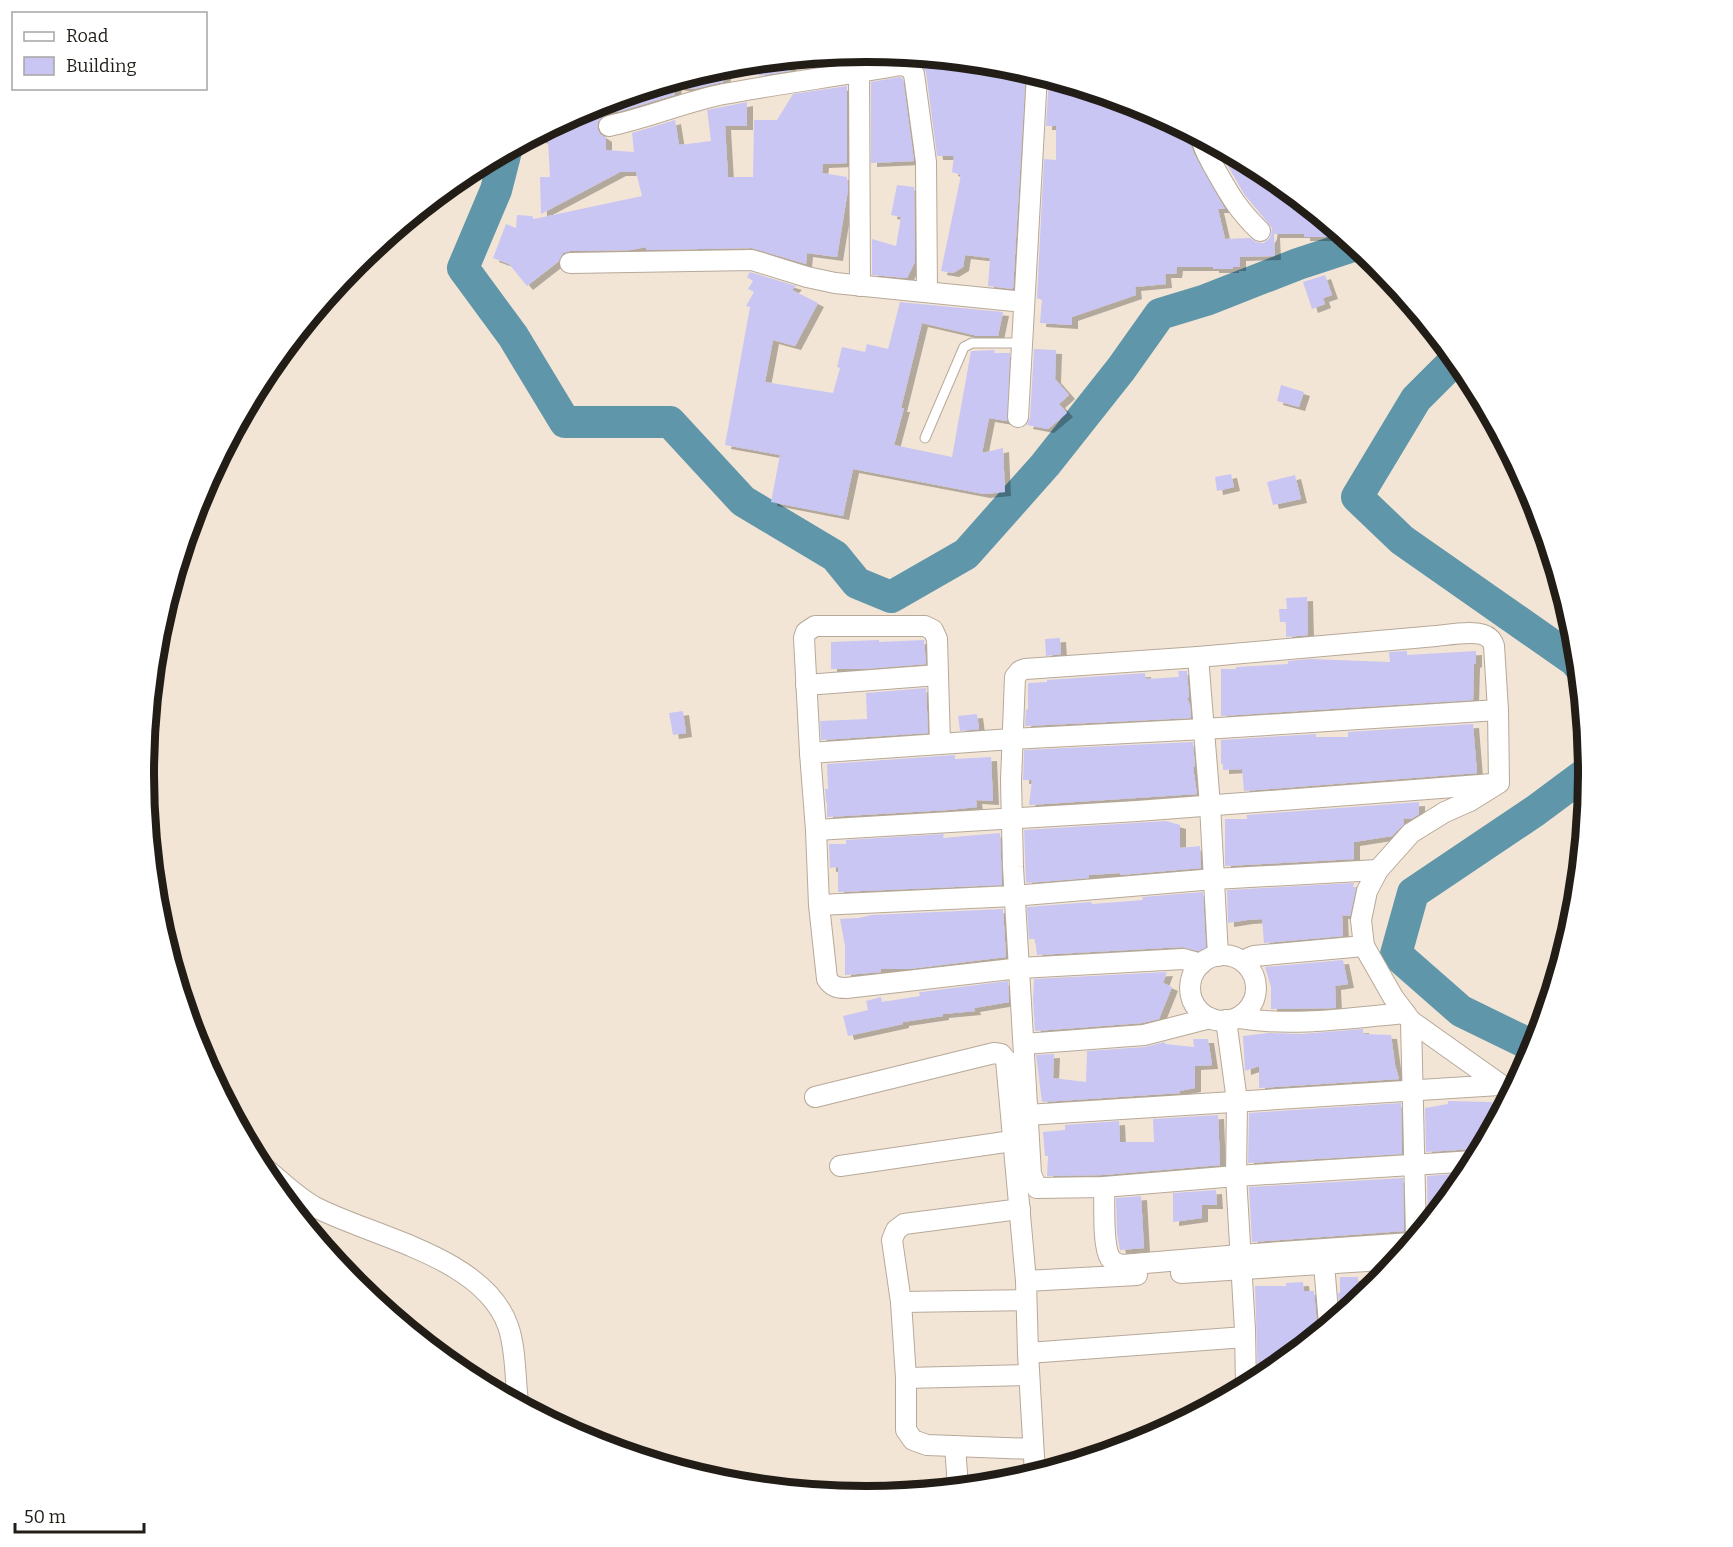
<svg xmlns="http://www.w3.org/2000/svg" width="1733" height="1547" font-family="Bitter,serif">
<style>
.lines{fill:none;stroke-linecap:round;stroke-linejoin:round}
.river{stroke:#5f96a9;stroke-width:32}
.building{fill:#c9c6f4;filter:url(#shadow)}
.service-casing{stroke:#b7a99a;stroke-width:11}
.minor-casing{stroke:#b7a99a;stroke-width:22}
.service{stroke:#fff;stroke-width:9}
.minor{stroke:#fff;stroke-width:20}
.rim{fill:none;stroke:#221d17;stroke-width:8}
</style>
<defs>
<filter id="shadow"><feDropShadow dx="6" dy="4" stdDeviation="0" flood-color="#0004"/></filter>
</defs>
<rect width="100%" height="100%" fill="#f3e5d5"/>
<g class="lines">
<!-- river -->
<g class="river">
<path d="M506 151 496 190 463 268 513 336 565 422H670L743 501 835 556 857 583 891 597 966 554 1045 465 1121 369 1160 314 1206 300 1298 264 1356 245"/>
<path d="M1456 359 1416 399 1357 497 1402 540 1575 661 1578 665"/>
<path d="M1535 1047 1461 1011 1396 954 1413 893 1535 811 1589 771"/>
</g>
</g>
<!-- building -->
<g class="building">
<path d="M867 51 879 52 880 56 843 62V53Z"/>
<path d="M916 56 1008 65 1026 70 1013 289 988 286 990 258 965 255 963 267 953 273 941 271 961 175 952 172 954 156H937L926 72Z"/>
<path d="M790 58V71L759 76V62Z"/>
<path d="M729 64 723 82 693 89 676 86 674 95 621 111 606 113 598 122 597 128 600 134 606 138V150L634 152 632 133 675 120 679 145 711 141 707 110 747 102V126H725L728 177H753L754 120H777L793 94 847 86V163L823 164 822 173 847 177 848 190 837 257 807 253 806 264 752 248 646 250V247L631 250 570 251 563 253 559 261 527 286 509 264 493 258 506 224 516 228 517 215 532 216 534 219 642 196 636 172H620L541 214 540 177H550L548 141 531 137 590 106Z"/>
<path d="M900 77 903 79 914 161 871 163V82Z"/>
<path d="M1049 77 1143 106 1191 131 1189 140 1194 154 1225 209H1218L1225 239 1250 238 1256 242 1263 243 1269 239 1271 235 1272 228 1268 223 1244 194 1216 145 1268 173 1341 233 1329 237H1304V234H1274L1275 256 1240 257V267H1233V269H1213V267H1177L1176 274H1165L1166 284 1135 287 1136 295 1072 317V325L1040 323 1042 300 1037 298 1044 159 1056 160V126H1046Z"/>
<path d="M897 185 914 187 915 262 907 278 872 275V239L896 246 901 217 891 215Z"/>
<path d="M750 272 796 286 792 290 818 303 795 346 773 340 765 382 833 393 840 368 837 367 842 347 865 352 867 344 888 349 900 302 1003 312 998 336H974V335L922 323 901 408H904L894 445 952 457 971 351 995 350 994 353H1010L1007 421 989 418 982 453 1003 448 1005 492 984 494 853 469 843 516 771 502 780 455 725 445 750 307 746 306 754 292 748 289 753 281 747 277Z"/>
<path d="M1325 275 1332 295 1323 298 1325 304 1312 309 1303 282Z"/>
<path d="M1034 349 1056 350 1055 379 1069 395 1059 404 1067 413 1048 429 1027 425 1030 418Z"/>
<path d="M1281 385 1304 392 1299 407 1277 401Z"/>
<path d="M1231 474 1234 487 1217 491 1215 477Z"/>
<path d="M1295 475 1301 499 1273 505 1267 482Z"/>
<path d="M1307 597 1308 635 1286 637V622H1280L1279 609H1287L1286 598Z"/>
<path d="M1060 638 1061 654 1046 656 1045 639Z"/>
<path d="M879 640V642L924 640 926 664 864 669H831V642Z"/>
<path d="M1407 651V655L1476 651V663L1474 664 1473 700 1221 716V669H1236V667L1288 664V661L1310 659 1390 662 1389 652Z"/>
<path d="M1178 671H1187L1189 698H1187L1190 705 1191 718 1025 726 1026 710 1028 709V683L1047 682V680L1145 673 1146 679 1179 677Z"/>
<path d="M926 688 928 733 821 740 820 721 867 719 866 693Z"/>
<path d="M683 711 686 733 673 735 669 713Z"/>
<path d="M977 714 979 729 960 731 958 716Z"/>
<path d="M1473 724 1477 773 1244 791 1242 769 1223 770V764H1221V740L1316 734V737H1348V732Z"/>
<path d="M1193 742 1195 767H1193L1197 794 1029 805 1032 780H1023L1024 750Z"/>
<path d="M955 755V759L991 757 993 801 976 800 977 807 948 810 827 817V802H826L825 789H828L827 764Z"/>
<path d="M1419 802V814L1411 819 1403 818 1404 824 1392 836 1354 842V859L1225 866V819H1247V815Z"/>
<path d="M1166 821 1180 825V848L1200 846 1201 868 1120 875V873L1089 875V878L1026 883 1024 830Z"/>
<path d="M1000 833 1002 885 838 892V867L830 868 829 844H846V840L944 834 943 838Z"/>
<path d="M1354 883 1353 887 1356 888 1350 916 1342 915 1343 936 1264 943 1262 919 1247 920 1228 923 1227 890Z"/>
<path d="M1203 892 1206 953 1182 947 1037 955 1035 939H1029L1027 907 1091 902 1092 904 1143 900 1142 897Z"/>
<path d="M1003 909 1006 957 909 969H881V972L845 975V946L840 919 859 918 871 915Z"/>
<path d="M1343 960 1348 984 1335 986 1336 1008 1271 1009V987L1265 967Z"/>
<path d="M1167 972 1163 983 1172 987 1159 1019 1142 1023 1035 1031 1033 1000 1034 979Z"/>
<path d="M1008 981 1009 1002 974 1008 975 1011 943 1014V1016L903 1022V1024L848 1036 843 1016 868 1010 866 1001 881 997 882 1002 920 996 919 992H921Z"/>
<path d="M1363 1029V1034L1391 1035 1395 1065 1399 1079 1259 1088V1066L1245 1071 1243 1036 1268 1033 1301 1034Z"/>
<path d="M1193 1039H1208L1212 1065 1195 1066V1088L1179 1091 1180 1093 1042 1102 1036 1055 1054 1054 1053 1078 1086 1082 1087 1051 1145 1047 1165 1042V1044L1194 1047Z"/>
<path d="M1448 1101 1492 1102 1495 1122 1480 1151 1473 1149 1426 1152 1425 1108 1448 1104Z"/>
<path d="M1401 1103 1402 1154 1248 1163 1249 1113Z"/>
<path d="M1218 1115 1220 1165 1103 1175 1047 1176 1048 1156H1045L1043 1132 1065 1130V1125L1119 1121 1120 1142H1154L1153 1119Z"/>
<path d="M1468 1173 1467 1175 1428 1223 1427 1176Z"/>
<path d="M1403 1178 1404 1231 1252 1242 1249 1187Z"/>
<path d="M1216 1190 1217 1205H1202V1218L1173 1222V1193Z"/>
<path d="M1141 1196 1144 1248 1120 1250 1117 1233 1116 1198Z"/>
<path d="M1340 1277H1358L1359 1300 1346 1310H1340L1338 1293H1340Z"/>
<path d="M1303 1282 1304 1291H1314L1317 1325 1320 1332 1268 1374 1258 1380 1255 1286H1286V1283Z"/>
</g>
<g class="lines">
<!-- service casing -->
<g class="service-casing">
<path id="service" d="M925 438 964 347 972 343H1022"/>
</g>
<!-- minor casing -->
<g class="minor-casing">
<g id="minor">
<path d="M859 72 860 286"/>
<path d="M609 126C648 118 684 102 724 94 782 83 841 76 900 65L909 67 914 74 926 162 927 292"/>
<path d="M1201 137C1203 148 1209 158 1214 167 1229 194 1238 210 1260 231"/>
<path d="M570 263 752 260 807 277 835 283 1024 302"/>
<path d="M1018 417 1037 74"/>
<path d="M1198 657 1025 669 1020 671 1015 677 1011 781 1013 867 1031 1174 1037 1188 1104 1187 1236 1176 1474 1161"/>
<path d="M806 685 938 675"/>
<path d="M810 753 804 638 806 632 815 626H925L933 630 937 639 940 744"/>
<path d="M816 830 1137 811 1493 784"/>
<path d="M819 905 1014 896 1214 879 1378 870"/>
<circle cx="1223" cy="988" r="33"/>
<path d="M1218 956 1210 805 1198 657 1436 636C1448 635 1480 629 1489 638 1492 640 1493 643 1494 646L1498 710 1499 783 1470 801 1445 812 1411 833 1378 870 1367 891 1361 920 1364 946 1393 997 1411 1021 1511 1092"/>
<path d="M1245 963 1249 958 1254 956 1364 946"/>
<path d="M1201 964 1183 959 1020 968 846 988C838 988 832 987 827 979L819 905 816 830 810 753 1012 739 1204 729 1498 710"/>
<path d="M1238 1018C1293 1027 1350 1018 1405 1013"/>
<path d="M1226 1020 1237 1101 1236 1176 1245 1330 1246 1386"/>
<path d="M1411 1021 1416 1237"/>
<path d="M1024 1044 1144 1035 1210 1018"/>
<path d="M815 1097 994 1053 1001 1054 1006 1060 1026 1281 1028 1353 1035 1474"/>
<path d="M1027 1115 1499 1085"/>
<path d="M261 1165C278 1178 296 1197 315 1207 373 1237 484 1257 508 1326 516 1348 515 1379 518 1402"/>
<path d="M840 1166 1012 1141"/>
<path d="M1104 1187C1105 1204 1102 1244 1110 1258 1113 1262 1117 1264 1122 1265L1240 1255 1411 1243"/>
<path d="M1020 1209 904 1224 896 1230 892 1240 901 1302 906 1378V1430L913 1440 927 1445 1033 1449"/>
<path d="M1323 1252 1329 1324"/>
<path d="M1181 1273 1398 1259"/>
<path d="M1026 1281 1137 1275"/>
<path d="M901 1302 1026 1300"/>
<path d="M1028 1353 1245 1337"/>
<path d="M906 1378 1029 1375"/>
<path d="M955 1446 958 1487"/>
</g>
</g>
<!-- service -->
<use href="#service" class="service"/>
<!-- minor -->
<use href="#minor" class="minor"/>
</g>
<!-- crop -->
<path d="M0 0H1733V1547H0ZM154 774a712 712 0 1 1 1424 0a712 712 0 1 1-1424 0Z" fill="#fff" fill-rule="evenodd"/>
<path class="rim" d="M154 774a712 712 0 1 1 1424 0a712 712 0 1 1-1424 0Z"/>
<!-- legend -->
<rect x="12" y="12" width="195" height="78" fill="#ffffff" stroke="#a7a5a2" stroke-width="1.5"/>
<rect x="24" y="32" width="30" height="9" fill="#ffffff" stroke="#a7a5a2" stroke-width="1.5"/>
<text x="66" y="42" font-size="18" fill="#221d17">Road</text>
<rect x="24" y="57" width="30" height="18" fill="#c9c6f4" stroke="#a7a5a2" stroke-width="1.5"/>
<text x="66" y="72" font-size="18" fill="#221d17">Building</text>
<!-- scale -->
<path d="M15 1523v9h129v-9" fill="none" stroke="#221d17" stroke-width="3"/>
<text x="24" y="1523" font-size="18" fill="#221d17" stroke="#ffffff" stroke-width="4.5" paint-order="stroke">50 m</text>
</svg>
